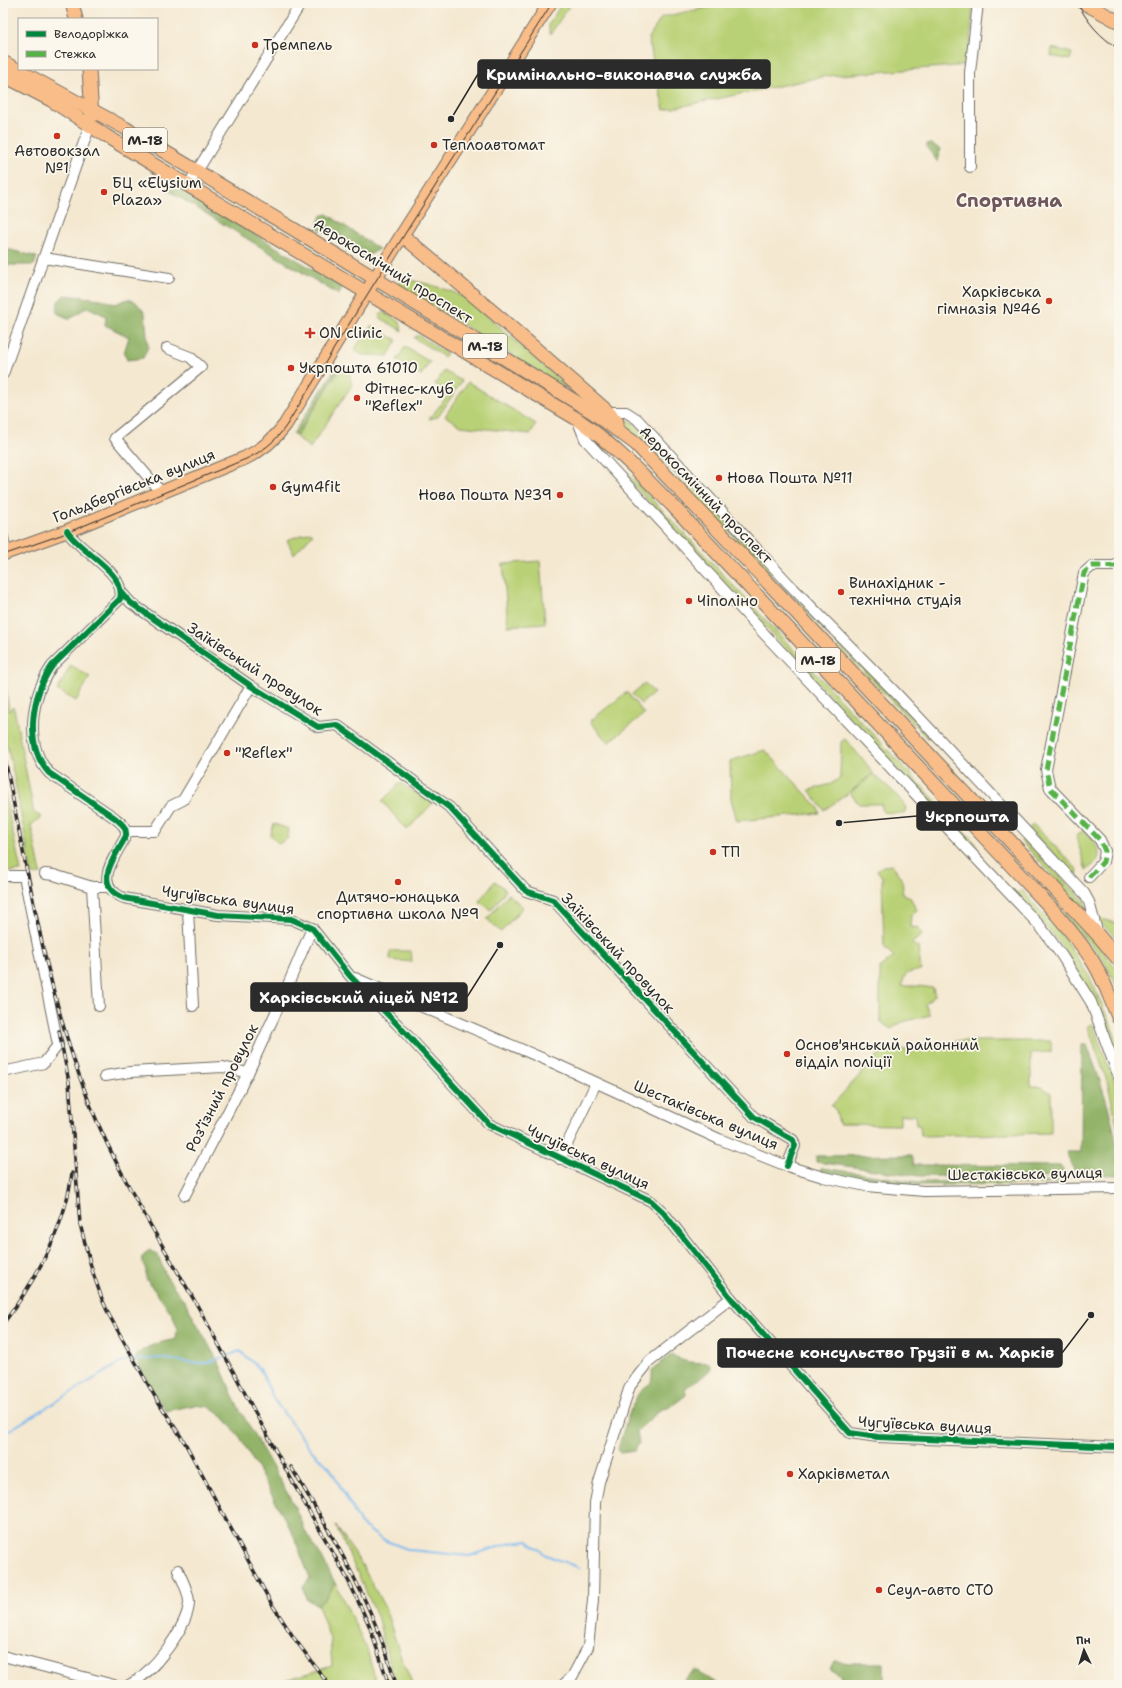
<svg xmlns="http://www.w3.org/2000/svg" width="1122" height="1688" font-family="'Shantell Sans',sans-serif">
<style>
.green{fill:#b9d176;stroke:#727e50}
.forest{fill:#92b367;stroke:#5e6f49}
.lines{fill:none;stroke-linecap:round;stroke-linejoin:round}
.stream{stroke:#7ebaf0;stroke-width:2}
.minor-casing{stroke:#716d65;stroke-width:12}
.major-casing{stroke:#716d65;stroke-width:15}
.minor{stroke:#fff;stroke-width:10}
.major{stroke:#f8bd89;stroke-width:13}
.tram{stroke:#2b2b2b;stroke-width:1}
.rail-casing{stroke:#2b2b2b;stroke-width:3.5}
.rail{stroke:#fbf7ec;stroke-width:2;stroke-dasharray:6;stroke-linecap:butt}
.quiet{stroke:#56b246;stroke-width:5;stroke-dasharray:10 5;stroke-linecap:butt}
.cycleway-casing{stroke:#fbf7ec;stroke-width:8}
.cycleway{stroke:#00873e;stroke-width:6}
.poi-dot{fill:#c8321e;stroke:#fbf7ec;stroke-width:1.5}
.labels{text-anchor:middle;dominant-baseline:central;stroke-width:3.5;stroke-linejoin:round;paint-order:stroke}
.shield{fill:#fbf7ec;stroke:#696865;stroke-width:1}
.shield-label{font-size:14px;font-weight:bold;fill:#2b2b2b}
.poi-label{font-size:15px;fill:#2b2b2b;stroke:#fbf7ec;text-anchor:start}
.street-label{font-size:15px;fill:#2b2b2b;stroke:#fbf7ec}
.district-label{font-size:19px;font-weight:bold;fill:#6f575e;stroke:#fbf7ec}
.leader{fill:none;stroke:#2b2b2b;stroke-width:1.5}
.callout-dot{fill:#2b2b2b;stroke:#fbf7ec;stroke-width:1.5}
.callout{fill:#2b2b2b;stroke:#2b2b2b;stroke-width:1.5}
.callout-label{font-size:16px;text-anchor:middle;font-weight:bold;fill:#fff}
</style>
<rect width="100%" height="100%" fill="#fbf7ec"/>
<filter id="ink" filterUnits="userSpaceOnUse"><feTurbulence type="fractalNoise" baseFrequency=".025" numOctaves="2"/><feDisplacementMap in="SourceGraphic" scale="8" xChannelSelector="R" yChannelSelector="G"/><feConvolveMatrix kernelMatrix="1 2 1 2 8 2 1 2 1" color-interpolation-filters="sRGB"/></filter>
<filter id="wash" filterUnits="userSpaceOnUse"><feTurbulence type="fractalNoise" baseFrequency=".012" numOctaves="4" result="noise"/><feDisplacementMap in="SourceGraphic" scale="16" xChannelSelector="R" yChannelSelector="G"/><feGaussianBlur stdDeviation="0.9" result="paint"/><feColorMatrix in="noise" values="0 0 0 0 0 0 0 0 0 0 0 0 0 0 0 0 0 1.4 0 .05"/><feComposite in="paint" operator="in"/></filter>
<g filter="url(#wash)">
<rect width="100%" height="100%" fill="#f4e8d0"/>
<!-- green -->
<g class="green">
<path d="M562 3H571L551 33H549V24Z"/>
<path d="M729 3H973L969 65 826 76 664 110 648 38 662 17Z"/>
<path d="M1052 48 1072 53 1070 60 1051 56Z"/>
<path d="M400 278 428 284 453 292 472 302 567 387V389L399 285Z"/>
<path d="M383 312 400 322 402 331 379 317Z"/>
<path d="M371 326 397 340 388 356 362 355 354 350Z"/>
<path d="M418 335 447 354 444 357 414 338Z"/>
<path d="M405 347 430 362 421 375 397 360Z"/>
<path d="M341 368 349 371 352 385 310 448 296 437Z"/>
<path d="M444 371 462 381 438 417 429 419 450 393 435 384Z"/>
<path d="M468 382 536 424 530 434 461 426 445 416Z"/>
<path d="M620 416 636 424 675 463 929 736 928 739 639 437 618 419Z"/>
<path d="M595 444 602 446 978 846 972 849Z"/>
<path d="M310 532 313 534 294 554 287 540Z"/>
<path d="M540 561 545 623 508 626 503 564Z"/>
<path d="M3 658 9 711 13 707 14 709 34 813 42 817 31 825 41 874 32 875 14 777 3 727Z"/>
<path d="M71 665 90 677 76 701 57 690Z"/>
<path d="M645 683 654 693 641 704 632 694Z"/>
<path d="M627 692 644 714 608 743 590 721Z"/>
<path d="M845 739 866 763 873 773 846 795 824 810 809 790 831 784 840 778 841 742Z"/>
<path d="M765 750 818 807 820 813 737 821 731 799 730 761Z"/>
<path d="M873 774C885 784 898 794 906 808L904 814 883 812 881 804H859L850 793Z"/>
<path d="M400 783 433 803 407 830 382 801Z"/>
<path d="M3 787 21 871 6 872 3 867Z"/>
<path d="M274 824 289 829 288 838 279 844 270 835Z"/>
<path d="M1033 824 1077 869 1078 874 1074 875 1029 829Z"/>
<path d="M1084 830C1097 846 1109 856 1086 870L1076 836Z"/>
<path d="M1024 839 1084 901 1088 915 1021 841Z"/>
<path d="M892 865C899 875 905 881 902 893L910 897 917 910 911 915 910 927 919 928 922 935 911 944 918 947 921 970C907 973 905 972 902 986H918L933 988 935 996 925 1004 930 1015 902 1022 891 1029 880 1021V967L894 957 884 947 882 877 877 870 883 866Z"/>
<path d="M495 881 506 890 491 910 479 901Z"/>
<path d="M1022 890 1065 939 1090 978 1119 1044V1069C1105 1030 1092 989 1068 955 1053 933 1034 914 1016 894Z"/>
<path d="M508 894 523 907 501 932 487 919Z"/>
<path d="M1057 904 1097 944 1119 971V990L1101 956 1055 905Z"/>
<path d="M1101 919 1119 924V940L1098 921Z"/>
<path d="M390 951H411L412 962 390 960Z"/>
<path d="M1092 1023 1114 1080 1119 1101V1134L1108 1084 1088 1027Z"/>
<path d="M956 1041H1051V1052L1031 1053V1086L1042 1087 1051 1093V1133L921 1136 920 1125H916L915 1115H900V1125L839 1124 836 1110 831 1106 883 1050H914L931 1044H955Z"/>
<path d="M336 1526 362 1565 385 1608 401 1657 413 1685H395L377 1616Z"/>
<path d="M335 1583 367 1649 377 1685H284L285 1680 332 1666 330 1639 318 1605Z"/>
</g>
<!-- forest -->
<g class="forest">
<path d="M927 144H931L940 149 938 162 927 148Z"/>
<path d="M170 183 342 287 339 295 166 189Z"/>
<path d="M327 214 379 249 371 254H361L318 228V222L321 216Z"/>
<path d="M3 248 37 257 34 265H8L3 278Z"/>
<path d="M64 295 101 299 115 304 128 299 136 302 145 313 148 347 143 358 127 360 124 353 129 337 105 325 106 316 87 307 70 319 57 313 58 301Z"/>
<path d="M337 366 340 367 296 436 293 434Z"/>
<path d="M1082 1045H1087C1102 1085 1119 1132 1119 1175L1076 1174 1066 1152H1081Z"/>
<path d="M912 1155 914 1165 1060 1166 1068 1177 919 1176 816 1162V1156Z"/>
<path d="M822 1168 920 1182 1065 1181 1066 1184 922 1185 859 1181 820 1171Z"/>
<path d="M149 1250 158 1255 166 1276 185 1302 220 1365 236 1403 294 1505 306 1533 320 1554 335 1583 328 1596 318 1605 306 1599 303 1587 310 1578 292 1532 240 1437 223 1417 209 1407 195 1405 166 1411 154 1393 135 1358C143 1345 163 1342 176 1339L177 1327 172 1314 146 1279V1270L141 1258Z"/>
<path d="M672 1354C683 1364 695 1362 709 1363L711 1369 700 1379 685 1388 686 1395 673 1405 660 1410 637 1431 639 1443 634 1451 620 1453 618 1449C622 1435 631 1404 639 1393 647 1382 653 1389 652 1370Z"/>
<path d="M834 1661 850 1663H884V1685H848L839 1674 830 1669Z"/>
<path d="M695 1670 718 1684 719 1685H681L686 1677Z"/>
</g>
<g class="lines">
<!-- stream -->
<path class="stream" d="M3 1434 123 1361 160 1358 193 1363H207L240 1351 260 1369 274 1400 312 1451 330 1468 361 1524 381 1539 410 1550 469 1556 511 1543 528 1541 546 1555 580 1568"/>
</g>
</g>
<g filter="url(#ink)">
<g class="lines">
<!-- minor casing -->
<g class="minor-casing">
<g id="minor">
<path d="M970 167V72L978 3"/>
<path d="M189 184 301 3"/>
<path d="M44 258 169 278"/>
<path d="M3 374 90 125"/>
<path d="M604 412H626L637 419 789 584 896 693 1084 893 1089 902 1098 934"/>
<path d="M577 419 585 439 769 639 1040 926 1062 956 1091 1002 1119 1077"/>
<path d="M161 492 115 438 201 367 190 357 167 348"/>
<path d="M67 531C79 552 127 572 120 599L52 666C32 695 23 744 49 773L115 818C121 823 127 827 126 836 115 857 91 885 124 898L218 915 291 919 312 928 350 976 397 1024 489 1124 651 1201 663 1212 731 1298 850 1433 878 1437 1119 1447"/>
<path d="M3 537 6 553"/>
<path d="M122 593 131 603 251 686 318 727 337 725 449 807 526 891 553 900 754 1117 793 1140 795 1146 787 1166"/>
<path d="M127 831H155L171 806 183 800 251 686"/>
<path d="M45 874 54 875 92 887H108"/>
<path d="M3 876H24L58 1045 44 1063 3 1072"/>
<path d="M1089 877 1103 862 1105 851 1100 840 1050 788 1046 770 1084 573 1092 566H1116L1119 562"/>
<path d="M92 887 99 1006"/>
<path d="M188 910 193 1006"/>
<path d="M355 978 558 1065 719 1139 787 1166 823 1177 866 1186 924 1191 1119 1188"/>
<path d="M105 1076 130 1072 223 1067 248 1073"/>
<path d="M560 1159 596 1083"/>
<path d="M185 1195 248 1073 282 999 312 928"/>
<path d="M3 1656 114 1685"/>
<path d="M129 1685C151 1675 189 1626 189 1602 189 1592 182 1580 178 1570"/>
<path d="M563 1685 572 1677 588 1647 593 1600 595 1503 599 1482 630 1386 649 1362 731 1298"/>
</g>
</g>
<!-- major casing -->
<g class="major-casing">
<g id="major">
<path d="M72 3 76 19"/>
<path d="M1084 3 1119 22"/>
<path d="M3 62 125 128 335 254 594 413 636 444 794 610 1098 935 1119 960"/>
<path d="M89 69 92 116"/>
<path d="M3 75 51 100 106 136 577 419C613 444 642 475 673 506L1052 909C1067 927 1083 944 1095 965 1105 982 1111 1001 1119 1019"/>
<path d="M402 235 506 323 608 412 617 422"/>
<path d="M3 554 67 531 245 458C262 450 274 440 285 425L402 235 550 3"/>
</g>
</g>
<!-- minor -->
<use href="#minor" class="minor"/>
<!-- major -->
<use href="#major" class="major"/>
<!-- tram -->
<g class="tram">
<path d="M1077 3C1089 24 1099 36 1119 49"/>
<path d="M3 555 61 535 246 459C263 451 275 442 286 426L406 232 552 3"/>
</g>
<!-- rail casing -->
<g class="rail-casing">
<g id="rail">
<path d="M3 749C27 867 45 989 89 1102 117 1173 159 1239 197 1305 232 1368 265 1432 300 1495 317 1526 336 1556 352 1588L369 1625 389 1685"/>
<path d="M59 1031 69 1082 80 1224 92 1270 102 1299 109 1315 154 1395 185 1443 271 1603 294 1638 329 1685"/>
<path d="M3 1324C36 1280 65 1227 72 1173"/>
<path d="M291 1467C333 1536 375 1606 396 1685"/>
</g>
</g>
<!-- rail -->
<use href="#rail" class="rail"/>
<!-- quiet -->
<path class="quiet" d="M1089 877 1103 862 1105 851 1100 840 1050 788 1046 770 1084 573 1092 566H1116L1119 562"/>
<!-- cycleway casing -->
<g class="cycleway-casing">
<g id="cycleway">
<path d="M67 531C79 552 127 572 120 599L52 666C32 695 23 744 49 773L115 818C121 823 127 827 126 836 115 857 91 885 124 898L218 915 291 919 312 928 350 976 397 1024 489 1124 651 1201 663 1212 731 1298 850 1433 878 1437 1119 1447"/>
<path d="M122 593 131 603 251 686 318 727 337 725 449 807 526 891 553 900 754 1117 793 1140 795 1146 787 1166"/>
</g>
</g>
<!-- cycleway -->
<use href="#cycleway" class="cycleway"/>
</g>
</g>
<!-- markers -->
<g class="poi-dot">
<circle cx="255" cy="45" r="4"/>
<circle cx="57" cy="136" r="4"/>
<circle cx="434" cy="145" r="4"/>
<circle cx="104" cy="192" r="4"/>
<circle cx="1049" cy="301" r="4"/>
<path d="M308 327h4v4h4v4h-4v4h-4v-4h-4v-4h4z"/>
<circle cx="291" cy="368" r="4"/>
<circle cx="357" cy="398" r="4"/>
<circle cx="719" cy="478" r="4"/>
<circle cx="273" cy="487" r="4"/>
<circle cx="560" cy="495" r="4"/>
<circle cx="841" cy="592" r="4"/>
<circle cx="689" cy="601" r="4"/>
<circle cx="227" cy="753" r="4"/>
<circle cx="713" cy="852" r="4"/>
<circle cx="398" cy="882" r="4"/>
<circle cx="787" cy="1054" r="4"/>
<circle cx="790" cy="1474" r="4"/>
<circle cx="879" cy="1590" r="4"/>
</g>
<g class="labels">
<!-- shield labels -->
<g class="shield">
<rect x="123" y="128" width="44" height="24" rx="3"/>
<rect x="463" y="334" width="44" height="24" rx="3"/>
<rect x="796" y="648" width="44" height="24" rx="3"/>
</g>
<g class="shield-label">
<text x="145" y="140">М-18</text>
<text x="485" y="346">М-18</text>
<text x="818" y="660">М-18</text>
</g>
<!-- poi labels -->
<g class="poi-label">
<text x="263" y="45">Тремпель</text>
<text x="442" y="145">Теплоавтомат</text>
<text x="57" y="151" text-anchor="middle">Автовокзал<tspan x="57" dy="17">№1</tspan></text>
<text x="112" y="183">БЦ «Elysium<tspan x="112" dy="17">Plaza»</tspan></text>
<text x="1041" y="292" text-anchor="end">Харківська<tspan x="1041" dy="17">гімназія №46</tspan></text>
<text x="319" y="333">ON clinic</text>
<text x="299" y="368">Укрпошта 61010</text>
<text x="365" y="389">Фітнес-клуб<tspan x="365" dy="17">"Reflex"</tspan></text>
<text x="727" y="478">Нова Пошта №11</text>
<text x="281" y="487">Gym4fit</text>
<text x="552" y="495" text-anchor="end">Нова Пошта №39</text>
<text x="849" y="583">Винахідник -<tspan x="849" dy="17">технічна студія</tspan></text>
<text x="697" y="601">Чіполіно</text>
<text x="235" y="753">"Reflex"</text>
<text x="721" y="852">ТП</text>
<text x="398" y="897" text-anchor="middle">Дитячо-юнацька<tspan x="398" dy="17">спортивна школа №9</tspan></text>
<text x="795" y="1045">Основ'янський районний<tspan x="795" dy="17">відділ поліції</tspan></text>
<text x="798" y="1474">Харківметал</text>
<text x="887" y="1590">Сеул-авто СТО</text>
</g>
<!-- street labels -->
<g class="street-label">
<text transform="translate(393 271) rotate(32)">Аерокосмічний проспект</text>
<text transform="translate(134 486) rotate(-22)">Гольдбергівська вулиця</text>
<text transform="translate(706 495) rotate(46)">Аерокосмічний проспект</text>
<text transform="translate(255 669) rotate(33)">Заїківський провулок</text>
<text transform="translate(228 900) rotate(8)">Чугуївська вулиця</text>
<text transform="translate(618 953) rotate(47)">Заїківський провулок</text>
<text transform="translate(222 1088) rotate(-63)">Роз’їзний провулок</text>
<text transform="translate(706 1115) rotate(23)">Шестаківська вулиця</text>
<text transform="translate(588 1157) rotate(25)">Чугуївська вулиця</text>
<text transform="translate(1025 1174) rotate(-1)">Шестаківська вулиця</text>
<text transform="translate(925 1425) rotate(3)">Чугуївська вулиця</text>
</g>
<!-- district labels -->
<g class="district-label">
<text x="1009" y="200">Спортивна</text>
</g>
</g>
<!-- callouts -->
<path class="leader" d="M451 119L478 74M839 823L917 816M500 945L467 997M1091 1315L1062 1353"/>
<g class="callout-dot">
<circle cx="451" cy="119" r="4"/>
<circle cx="839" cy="823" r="4"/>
<circle cx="500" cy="945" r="4"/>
<circle cx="1091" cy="1315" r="4"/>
</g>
<g class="callout">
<rect x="478" y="60" width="292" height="28" rx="4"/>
<rect x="917" y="802" width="100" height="28" rx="4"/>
<rect x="251" y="983" width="216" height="28" rx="4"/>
<rect x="718" y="1339" width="344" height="28" rx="4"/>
</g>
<g class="callout-label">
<text x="624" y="80">Кримінально-виконавча служба</text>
<text x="967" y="822">Укрпошта</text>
<text x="359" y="1003">Харківський ліцей №12</text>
<text x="890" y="1358">Почесне консульство Грузії в м. Харків</text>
</g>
<!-- margin -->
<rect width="1122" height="1688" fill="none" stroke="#fbf7ec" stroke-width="16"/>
<!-- legend -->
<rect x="18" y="18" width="140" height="52" fill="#fbf7ec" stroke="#a8a59f"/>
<rect x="26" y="31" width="20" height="6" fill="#00873e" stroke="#a8a59f"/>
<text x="54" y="38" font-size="12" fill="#2b2b2b">Велодоріжка</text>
<rect x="26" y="51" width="20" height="6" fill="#56b246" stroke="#a8a59f"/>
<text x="54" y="58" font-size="12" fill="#2b2b2b">Стежка</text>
<!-- north arrow -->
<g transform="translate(1084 1650) rotate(356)" stroke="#fbf7ec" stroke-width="3" paint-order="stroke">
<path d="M0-3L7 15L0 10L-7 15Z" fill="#2b2b2b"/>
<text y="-6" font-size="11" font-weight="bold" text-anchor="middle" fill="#2b2b2b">Пн</text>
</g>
</svg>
